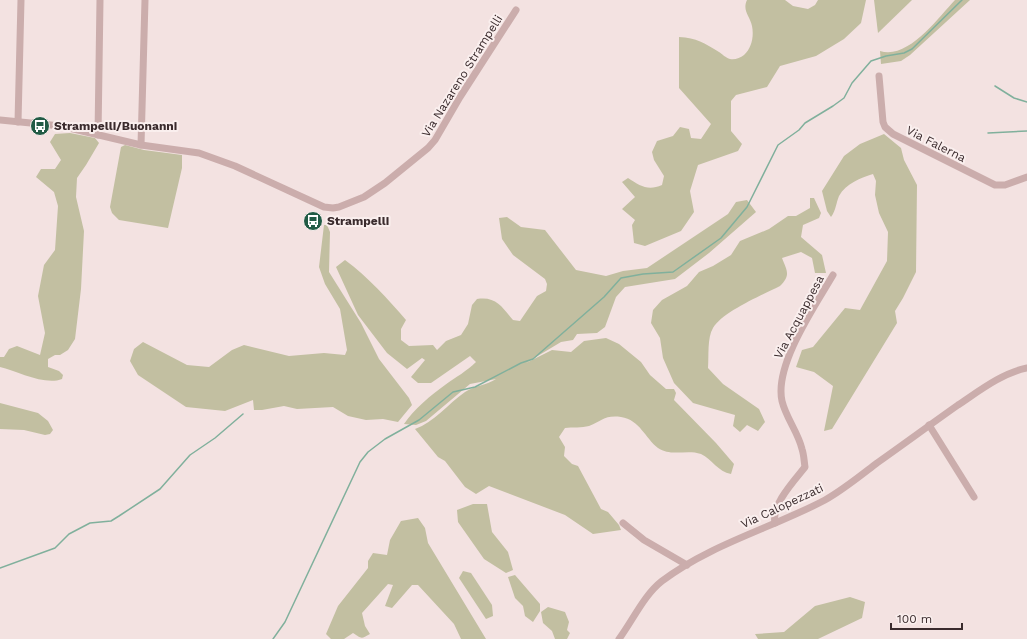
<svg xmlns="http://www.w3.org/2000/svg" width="1027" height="639" font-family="'Work Sans',sans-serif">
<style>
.green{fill:#c2bfa1}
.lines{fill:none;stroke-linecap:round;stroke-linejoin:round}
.stream{stroke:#80b09c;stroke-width:1.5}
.minor{stroke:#cbadac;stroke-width:7}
.labels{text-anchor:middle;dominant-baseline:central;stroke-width:4;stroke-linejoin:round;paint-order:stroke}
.street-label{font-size:12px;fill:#3a2b2d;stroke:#faefee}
.poi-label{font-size:12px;font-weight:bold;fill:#3a2b2d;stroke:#faefee;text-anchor:start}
</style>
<rect width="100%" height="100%" fill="#f3e2e1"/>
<!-- green -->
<g class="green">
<path d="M747 0H785L793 6 808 9 815 5 818 0H866L861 23 844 39 816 56 780 66 767 87 736 95 731 101V131L742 144 738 151 698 165 690 191 694 212 681 231 645 246 634 243 632 225 635 220 622 209 635 197 622 182 628 178C640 186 648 191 662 185L664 176 654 160 652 152 657 141 673 136 680 127 689 129 691 138 701 139 711 124 679 88V37C697 38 704 43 719 52 722 54 726 58 730 59 735 60 740 58 744 55 752 48 754 36 752 26 750 16 742 11 747 0Z"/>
<path d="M874 0H912L878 33Z"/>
<path d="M955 0H970L910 55 901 61 881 64 880 51C908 60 938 18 955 0Z"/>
<path d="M70 133 95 138 99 143 86 165 77 178 76 197 84 231 81 289 75 339 68 350 60 355H55L48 359V367L59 371 63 375 62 379C45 386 17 371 0 367V357H4L9 349 17 346 40 355 45 333 38 296 44 265 55 250 58 206 54 192 36 177 41 169H55L61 160 50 142 55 134Z"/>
<path d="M884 134 901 148 904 160 917 185 916 272 903 298 895 311 897 323 832 429 824 431 833 386 814 372 796 367 802 350 813 347 845 308 860 310 887 261 888 232 879 213 875 195 876 181 873 174C861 178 846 183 839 196 836 203 836 210 831 217L827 211 822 191 844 156 860 144Z"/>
<path d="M125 145 144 150 182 155V168L168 228 119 220 112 213 110 207 121 147Z"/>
<path d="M810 198H814L821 213 819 218 803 225 801 237 822 255 826 273H815L812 258 801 252 782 258C787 271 791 275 780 286 762 295 722 312 713 328 707 338 709 356 708 368L723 384 759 409 765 422 758 431 747 425 740 432 733 426 735 415 693 403 674 383 663 358 660 338 651 323 653 310 662 300 687 286 699 272 713 266 731 255 740 241 769 229 788 216H796L810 208Z"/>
<path d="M747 200 756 212 709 253 675 279 625 287 616 297 605 327 597 333 577 334 573 340 561 342 526 363 552 350 571 352 584 341 606 338 619 344 641 362 650 375 666 389H674L676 393 674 400 716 443 734 464 731 474C718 472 712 459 701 454 687 449 671 457 658 448 645 438 640 420 621 417 604 415 603 421 589 426 582 428 572 427 565 428L559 437 565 447 564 456 572 464 578 466 601 509 608 512 619 525 621 530 593 534 565 515 489 486 476 494 465 487 445 461 438 457 415 429C434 422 448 404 465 392 474 386 487 385 496 379L470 384 426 421 416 425 404 424C414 409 431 395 445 385 456 377 467 371 476 362L470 356 431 383H418L411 377 425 360 422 358 407 369 387 353 358 315 336 267 345 260C368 277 388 299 406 320L401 329V340L409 346 433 345 437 350 446 341 461 335 468 324 472 305 477 299C496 296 502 307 513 320L520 321 537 296 546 291 547 284 545 279 513 255 502 239 499 218 507 217 521 227 545 230 576 270 606 276 623 271 647 268 728 214 736 202Z"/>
<path d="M324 225H327L330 232 329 272 361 323 379 359 409 398 412 405 398 422 383 419 366 420 348 416 333 407 297 409 284 406 262 410H254L253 400 225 411 186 407 138 375 130 361 134 349 143 342 187 365 209 367 232 350 244 345 289 356 324 353 345 355 347 350 340 309 325 284 319 267Z"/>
<path d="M0 403 38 413 48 421 53 430 50 434 45 435 24 430 0 429Z"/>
<path d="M473 504H487L492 532 508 552 513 570 506 573 484 559 458 522 457 510Z"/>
<path d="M418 518 425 528 428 543 486 639H461L454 624 418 585H412L392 608 385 606 393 585 388 584 362 613 365 626 370 634C361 639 362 639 353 633L344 639H331L326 634 338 606 368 568V561L373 553 387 555 390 540 401 521Z"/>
<path d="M463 571 471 573 492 605 493 616 486 619 459 578Z"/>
<path d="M515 575 540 604V611L533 622 525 616 523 606 515 598 508 577Z"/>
<path d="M850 597 865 602 862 618 818 639H758L755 634 784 632 815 606Z"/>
<path d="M548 607 565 612 569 622 567 630 570 633 567 639H555L552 631 543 623 541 612Z"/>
</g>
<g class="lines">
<!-- stream -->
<g class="stream">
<path d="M995 86 1014 98 1027 102"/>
<path d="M988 133 1027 131"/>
<path d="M0 568 55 548 69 534 90 523 111 521 119 516 160 489 190 455 215 438 243 414"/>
<path d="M273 639 285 622 360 462 368 452 385 439 419 420 453 392 475 387 521 363 533 359 604 297 621 278 643 274 673 272 721 238 747 207 778 145 799 130 805 123 833 106 844 98 852 83 871 61 886 56 904 53 912 49 962 0"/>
</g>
<!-- minor -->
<g class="minor">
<path d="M879 76 883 122 885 127 893 134 995 185H1005L1027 177"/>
<path d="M0 120 61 126 141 145 199 153 235 166 324 207 333 208 339 207 364 197 385 183 428 148 435 140 460 97 516 10"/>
<path d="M18 122 21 0"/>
<path d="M98 135 100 0"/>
<path d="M141 145 145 0"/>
<path d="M929 425 974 497"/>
<path d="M623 523 644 540 687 565"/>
<path d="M775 523C771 505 794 481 805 467 804 461 804 455 802 449 798 432 786 418 782 401 774 365 815 306 833 275"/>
<path d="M619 639C633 620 644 595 662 581 711 544 772 528 825 500 843 490 860 476 877 463 904 444 931 424 958 405 979 391 1002 373 1027 368"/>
</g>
</g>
<!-- icons -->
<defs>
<g id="bus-disc" transform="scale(1)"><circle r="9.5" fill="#215b45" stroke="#faefee"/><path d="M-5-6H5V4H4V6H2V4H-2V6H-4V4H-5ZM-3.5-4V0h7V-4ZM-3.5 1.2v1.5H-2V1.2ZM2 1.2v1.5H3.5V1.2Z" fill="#fff"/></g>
</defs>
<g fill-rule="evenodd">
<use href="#bus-disc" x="40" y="126"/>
<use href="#bus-disc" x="313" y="221"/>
</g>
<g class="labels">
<!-- street labels -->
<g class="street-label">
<text transform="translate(462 76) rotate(-58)">Via Nazareno Strampelli</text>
<text transform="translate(936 144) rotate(27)">Via Falerna</text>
<text transform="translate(799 317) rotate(-62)">Via Acquappesa</text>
<text transform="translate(782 506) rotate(-25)">Via Calopezzati</text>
</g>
<!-- poi labels -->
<g class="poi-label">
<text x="54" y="126">Strampelli/Buonanni</text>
<text x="327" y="221">Strampelli</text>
</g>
</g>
<!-- scale -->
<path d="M891 623v6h71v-6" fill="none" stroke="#3a2b2d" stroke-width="2"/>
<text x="897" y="623" font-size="12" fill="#3a2b2d" stroke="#faefee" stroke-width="3" paint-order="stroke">100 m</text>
</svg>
